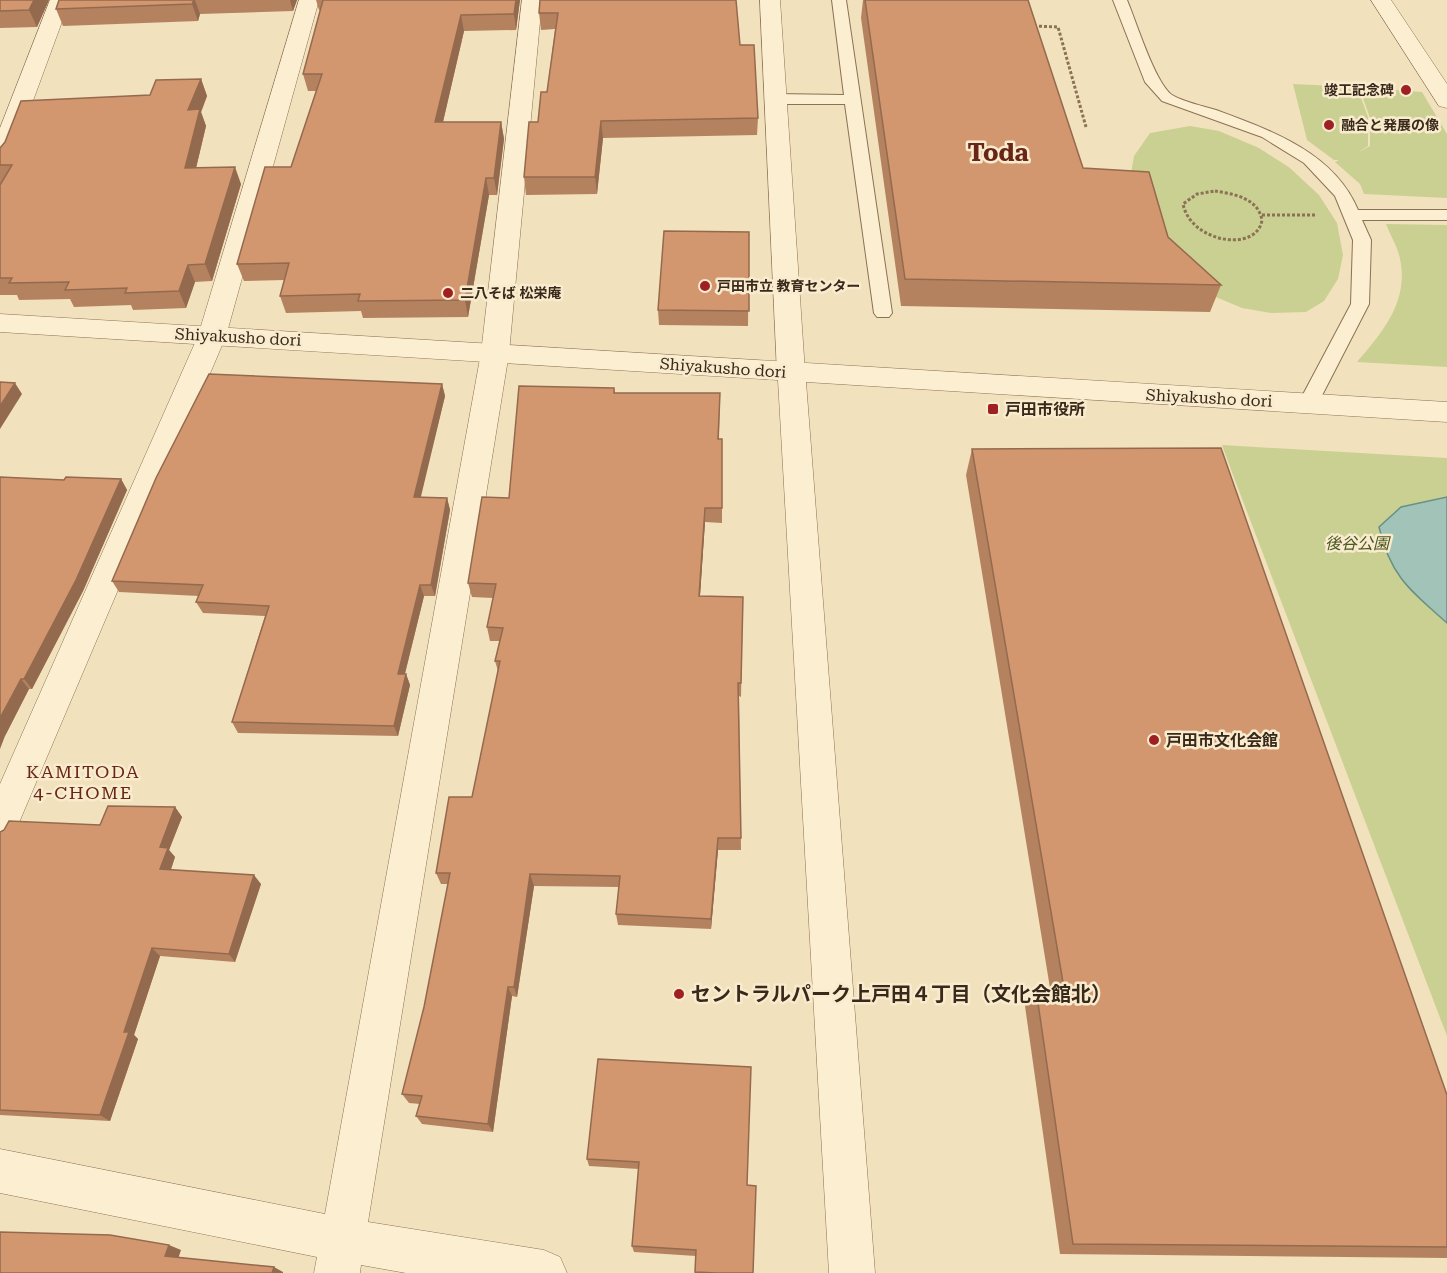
<svg xmlns="http://www.w3.org/2000/svg" width="1447" height="1273" font-family="'Roboto Serif','Noto Sans JP',serif">
<style>
.green{fill:#cad091}
.water{fill:#a1c3b8;stroke:#689186;stroke-width:1.5}
.lines{fill:none;stroke-linecap:round;stroke-linejoin:round}
.service-casing{stroke:#8b7155;stroke-width:2}
.minor-casing{stroke:#8b7155;stroke-width:1}
.tertiary-casing{stroke:#8b7155;stroke-width:1}
.path{stroke:#8b7155;stroke-width:3;stroke-dasharray:3 2;stroke-linecap:butt}
.service{fill:#fceed1;fill-rule:evenodd}
.minor{fill:#fceed1;fill-rule:evenodd}
.tertiary{fill:#fceed1;fill-rule:evenodd}
.wall{fill:#b58260}
.shaded-wall{fill:#946a4e}
.building{fill:#d39770;stroke:#946a4e;stroke-width:1.5}
.poi-dot{fill:#9f2023;stroke:#f8ebce;stroke-width:2}
.labels{text-anchor:middle;dominant-baseline:central;stroke-width:5;stroke-linejoin:round;paint-order:stroke}
.far-poi-label{font-size:14px;font-weight:bold;fill:#39291b;stroke:#f8ebce;text-anchor:start}
.street-label{font-size:16px;fill:#39291b;stroke:#f8ebce}
.poi-label{font-size:16px;font-weight:bold;fill:#39291b;stroke:#f8ebce;text-anchor:start}
.park-label{font-size:16px;font-style:italic;fill:#4a5720;stroke:#f8ebce}
.neighbourhood-label{font-size:18px;letter-spacing:1.5px;fill:#692616;stroke:#f8ebce}
.near-poi-label{font-size:20px;font-weight:bold;fill:#39291b;stroke:#f8ebce;text-anchor:start}
.far-town-label{font-size:24px;font-weight:bold;fill:#692616;stroke:#f8ebce}
</style>
<rect width="100%" height="100%" fill="#f2e1bd"/>
<!-- green -->
<g class="green">
<path d="M1293 84 1357 87 1368 117V146L1357 153 1370 146V118L1359 87 1422 92 1447 134V198L1364 194 1360 184 1335 162 1339 160H1334L1307 140Z"/>
<path d="M1190 126 1219 131 1259 148 1290 168 1319 195 1337 223 1343 255 1338 279 1324 301 1306 312 1271 313 1242 308 1211 295 1195 285 1129 185 1134 156 1150 133Z"/>
<path d="M1386 224 1447 225V367L1357 362C1383 332 1409 301 1400 259 1398 247 1390 235 1386 224Z"/>
<path d="M1222 445 1447 458V1036L1233 475Z"/>
</g>
<!-- water -->
<path class="water" d="M1447 497V623C1411 591 1390 576 1379 527L1401 507Z"/>
<g class="lines">
<!-- service casing -->
<g class="service-casing">
<g id="service">
<path d="M832 0H846L892 313 889 317H877L874 313 845 104H775L767 99 775 94 844 95Z"/>
<path d="M1113 0H1127C1136 21 1155 83 1172 95 1184 102 1203 106 1216 110 1270 130 1334 152 1358 210H1447V220H1362L1371 240 1369 304 1315 409 1308 411 1301 409 1298 404 1351 304 1353 240 1335 196 1304 163 1262 137 1162 101 1145 82Z"/>
</g>
</g>
<!-- minor casing -->
<g class="minor-casing">
<g id="minor">
<path d="M50 0H70L12 158 8 163 0 165V128Z"/>
<path d="M299 0H319L226 336 18 825 13 837 0 842V784L198 336Z"/>
<path d="M522 0H542L509 353 368 1222 544 1250 560 1257 567 1273H406L361 1265 360 1273H314L317 1257 0 1193V1149L325 1214 481 353Z"/>
<path d="M760 0H780L805 372 801 379 791 381 781 379 777 372Z"/>
<path d="M1371 0H1391L1447 84V108L1439 106Z"/>
</g>
</g>
<!-- tertiary casing -->
<g class="tertiary-casing">
<path id="tertiary" d="M0 314 1447 402V422L806 382 875 1273H829L778 380 0 332Z"/>
</g>
<!-- path -->
<g class="path">
<path d="M1034 26 1058 27 1086 127"/>
<path d="M1215 191C1234 194 1258 198 1262 220 1257 253 1191 243 1183 204L1197 194Z"/>
<path d="M1262 215H1315"/>
</g>
<!-- service -->
<use href="#service" class="service"/>
<!-- minor -->
<use href="#minor" class="minor"/>
<!-- tertiary -->
<use href="#tertiary" class="tertiary"/>
</g>
<!-- wall -->
<g class="wall">
<path d="M0 0H49L37 27 0 28Z"/>
<path d="M59 0H297L293 11 200 14 198 21 63 26 56 9Z"/>
<path d="M316 0H520L516 30 464 31 443 122H501L504 139 497 195H489L468 317 363 318 361 311 286 313 280 296 284 280 244 281 237 264 291 167 316 91H308L303 74 321 10H319Z"/>
<path d="M540 0 740 45 758 118 757 135 603 138 597 194 526 195 524 177 538 122 547 92 555 29 541 30 539 13Z"/>
<path d="M863 0H1028L1083 168 1168 237 1221 285 1210 312 901 306 861 18Z"/>
<path d="M201 79 207 96 201 112 206 126 196 168 241 184 212 281 195 282 186 308 133 310 131 305 74 307 70 299 19 300 17 295H0V185L1 183H0V148L150 95Z"/>
<path d="M749 232 748 326 659 325 658 310Z"/>
<path d="M442 384 445 396 420 497 447 498 450 510 435 596H424L405 674H406L410 685 398 736 238 733 232 722 265 616 203 613 196 602 199 596 119 592 112 581Z"/>
<path d="M614 388 615 393H720L719 439H722V523L705 522 700 596 743 597 741 697 739 696 741 850H718L711 929 618 925 616 914 619 887 534 886 517 997 512 996 493 1132 422 1124 416 1116 420 1104 409 1103 402 1094 424 1007 448 884H441L436 873 472 797 498 671 495 661 500 641H490L487 627 493 598 472 597 468 583Z"/>
<path d="M972 449 1447 1095V1258L1060 1254 1025 1006 1036 989 1050 988 966 475Z"/>
<path d="M121 479 127 490 83 591 32 689H29L5 736 64 480Z"/>
<path d="M175 807 182 817 169 850 175 857 171 870 261 884 235 962 160 956 134 1035 138 1039 110 1121 0 1115V832L100 825Z"/>
<path d="M598 1059 747 1185 753 1273H695L696 1256 634 1252 632 1246 639 1169 589 1166 587 1159Z"/>
</g>
<!-- shaded-wall -->
<g class="shaded-wall">
<path d="M34 0H49L37 27 29 10Z"/>
<path d="M194 0H195L200 14 198 21 192 4Z"/>
<path d="M290 0H297L293 11Z"/>
<path d="M516 0H520L516 30 514 14Z"/>
<path d="M461 15 464 31 439 139 435 122Z"/>
<path d="M201 79 207 96 201 112 206 126 192 185 185 168 188 110Z"/>
<path d="M601 121 603 138 597 194 595 177Z"/>
<path d="M501 122 504 139 497 195 494 178Z"/>
<path d="M235 167 241 184 212 281 205 264Z"/>
<path d="M486 178 489 195 468 317 465 300Z"/>
<path d="M188 265 195 282 186 308 179 291Z"/>
<path d="M15 383 22 394 0 429V406Z"/>
<path d="M442 384 445 396 418 509 414 497Z"/>
<path d="M121 479 127 490 83 591 32 689 24 679Z"/>
<path d="M447 498 450 510 435 596 431 585Z"/>
<path d="M705 508V522L699 610V596Z"/>
<path d="M420 585 424 596 402 685 398 674Z"/>
<path d="M406 674 410 685 398 736 394 726Z"/>
<path d="M21 679 29 689 5 736 0 749V718Z"/>
<path d="M175 807 182 817 169 850 175 857 168 877 160 869V847Z"/>
<path d="M718 838V850L711 929V919Z"/>
<path d="M530 874 534 886 517 997 514 987Z"/>
<path d="M254 875 261 884 235 962 229 954Z"/>
<path d="M152 948 160 956 134 1035 138 1039 110 1121 100 1115 124 1032Z"/>
<path d="M508 987 512 996 493 1132 488 1124Z"/>
<path d="M169 1245 181 1250 177 1262 165 1256Z"/>
<path d="M274 1267 283 1272V1273H272Z"/>
</g>
<!-- building -->
<g class="building">
<path d="M0 0H34L29 10 0 11Z"/>
<path d="M59 0H194L192 4 56 9Z"/>
<path d="M323 0H516L514 14 461 15 435 122H501L494 178H486L465 300 358 301 360 294 280 296 289 263 237 264 265 167H291L322 74H303Z"/>
<path d="M540 0H736L740 45H754L758 118 601 121 595 177H524L529 122H538L541 92H547L558 13H539Z"/>
<path d="M865 0H1028L1083 168 1149 172 1168 237 1221 285 905 279Z"/>
<path d="M201 79 188 110 200 109 185 168 235 167 205 264 188 265 179 291 125 293 127 288 65 290 69 282 9 283 12 278H0V185L12 165H0V148L5 142 21 101 150 95 156 80Z"/>
<path d="M664 231 749 232V311L658 310Z"/>
<path d="M209 374 442 384 414 497 447 498 431 585H420L398 674H406L394 726 232 722 269 606 196 602 203 585 112 581 156 478Z"/>
<path d="M0 382 15 383 0 406Z"/>
<path d="M519 386 614 388V393H720L718 439H722V508H705L699 596 743 597 741 683H738L741 838H718L711 919 616 914 620 876 530 874 514 987H508L488 1124 416 1116 422 1096 402 1094 424 1007 450 873H436L449 797H472L500 661H495L503 628 487 627 496 584 468 583 482 497 509 498Z"/>
<path d="M1221 448 1447 1095V1247L1073 1244 1036 989 1064 988 972 449Z"/>
<path d="M0 477 64 480 66 477 121 479 76 580 24 679H21L0 718Z"/>
<path d="M108 806 175 807 160 847 168 848 160 869 254 875 229 954 152 948 124 1032H129L100 1115 0 1110V832L4 830 9 821 100 825Z"/>
<path d="M598 1059 751 1067 747 1185 756 1186 753 1273H717L695 1272 696 1250 632 1246 639 1162 587 1159Z"/>
<path d="M0 1232 110 1235 169 1245 165 1256 274 1267 272 1273H0Z"/>
</g>
<!-- markers -->
<g class="poi-dot">
<circle cx="1406" cy="90" r="6"/>
<circle cx="1329" cy="125" r="6"/>
<circle cx="705" cy="286" r="6"/>
<circle cx="448" cy="293" r="6"/>
<rect x="987" y="403" width="12" height="12" rx="3"/>
<circle cx="1154" cy="740" r="6"/>
<circle cx="679" cy="994" r="6"/>
</g>
<g class="labels">
<!-- far-poi labels -->
<g class="far-poi-label">
<text x="1394" y="90" text-anchor="end">竣工記念碑</text>
<text x="1341" y="125">融合と発展の像</text>
<text x="717" y="286">戸田市立 教育センター</text>
<text x="460" y="293">二八そば 松栄庵</text>
</g>
<!-- street labels -->
<g class="street-label">
<text transform="translate(238 337) rotate(3)">Shiyakusho dori</text>
<text transform="translate(723 368) rotate(4)">Shiyakusho dori</text>
<text transform="translate(1209 398) rotate(3)">Shiyakusho dori</text>
</g>
<!-- poi labels -->
<g class="poi-label">
<text x="1005" y="409">戸田市役所</text>
<text x="1166" y="740">戸田市文化会館</text>
</g>
<!-- park labels -->
<g class="park-label">
<text x="1357" y="543">後谷公園</text>
</g>
<!-- neighbourhood labels -->
<g class="neighbourhood-label">
<text x="83" y="771">KAMITODA<tspan x="83" dy="21">4-CHOME</tspan></text>
</g>
<!-- near-poi labels -->
<g class="near-poi-label">
<text x="691" y="994">セントラルパーク上戸田４丁目（文化会館北）</text>
</g>
<!-- far-town labels -->
<g class="far-town-label">
<text x="998" y="153">Toda</text>
</g>
</g>
</svg>
